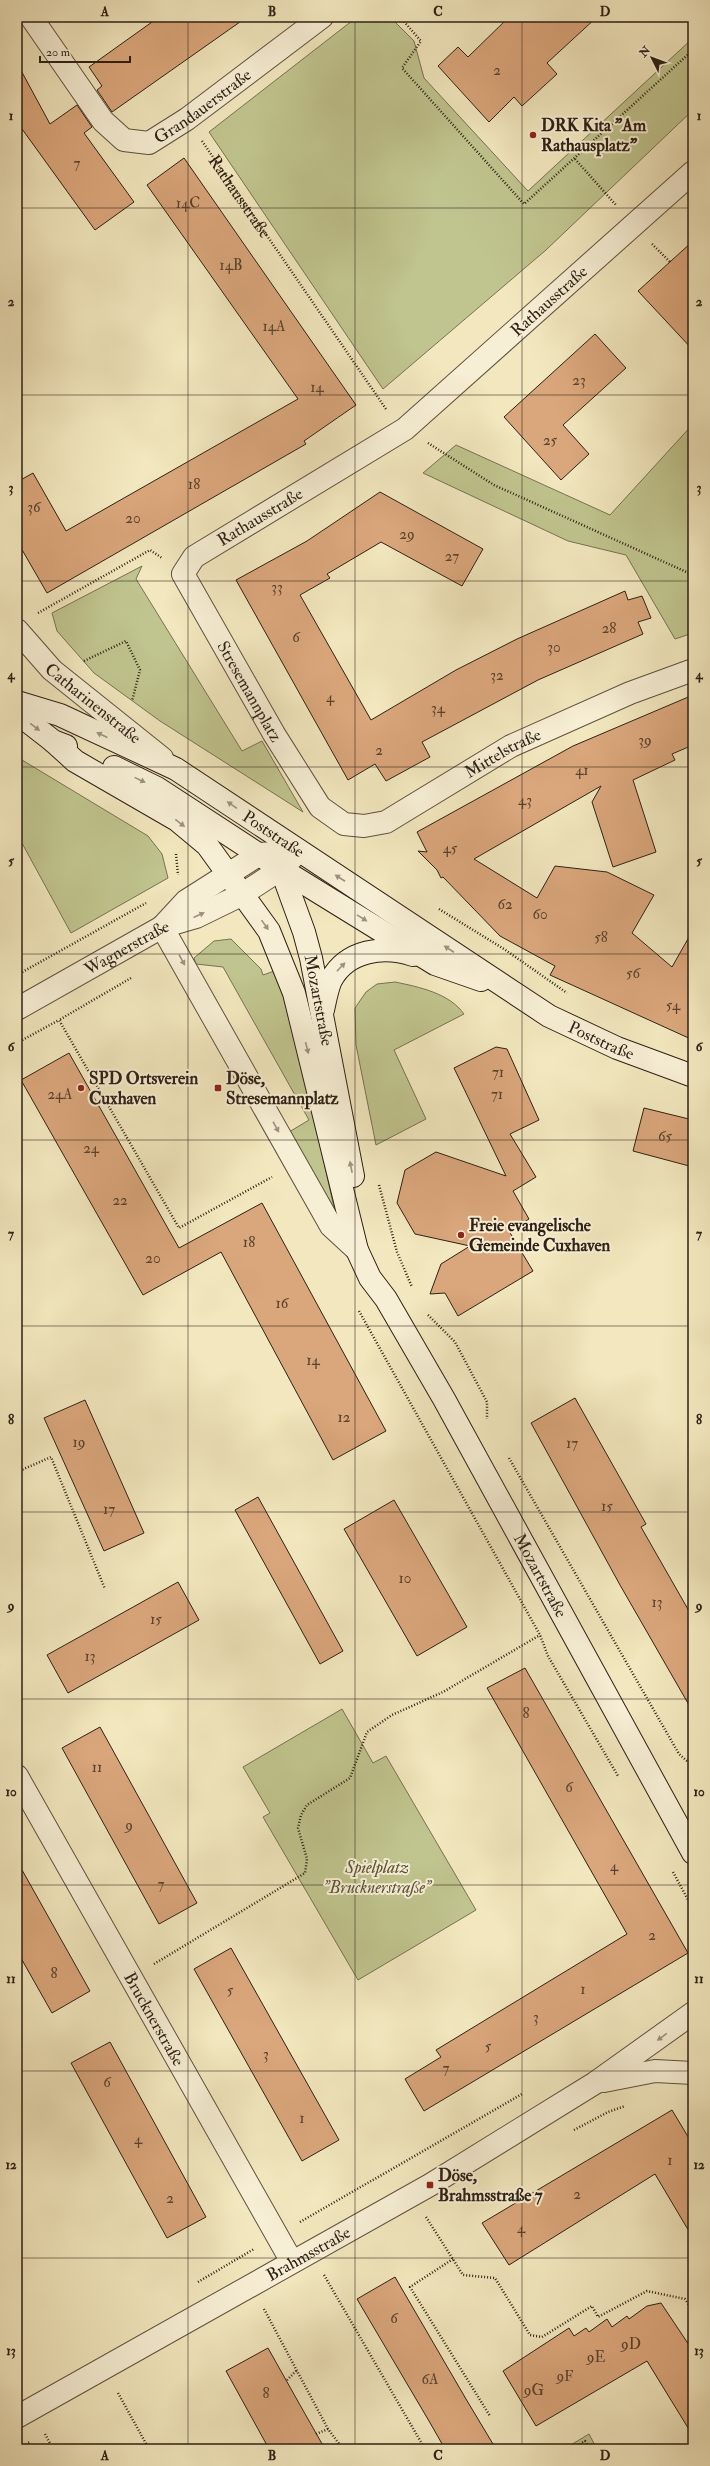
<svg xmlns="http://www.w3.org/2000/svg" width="710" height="2466" font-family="'IM FELL Double Pica',serif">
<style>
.green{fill:#c0c48e;stroke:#777252}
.building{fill:#daa67b;stroke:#2e2115}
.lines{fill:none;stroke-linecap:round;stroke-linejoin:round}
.street-casing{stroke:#5f523f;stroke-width:24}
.secondary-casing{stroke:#2e2115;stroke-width:24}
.path{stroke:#2e2115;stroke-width:2.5;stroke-dasharray:1 2;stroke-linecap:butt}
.street{stroke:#f7efd5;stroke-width:22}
.secondary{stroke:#f7efd5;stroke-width:22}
.oneway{fill:#9d927f}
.grid{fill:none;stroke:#2e2115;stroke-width:1;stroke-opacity:0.55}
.poi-dot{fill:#8f2418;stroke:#f7efd5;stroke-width:1.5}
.labels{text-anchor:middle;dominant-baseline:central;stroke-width:4;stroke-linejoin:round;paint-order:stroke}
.number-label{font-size:15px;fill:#59422e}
.street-label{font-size:17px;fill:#2e2115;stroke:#f7efd5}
.poi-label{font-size:17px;font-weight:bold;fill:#2e2115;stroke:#f7efd5;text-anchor:start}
.park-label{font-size:17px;font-style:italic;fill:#5a5239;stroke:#f7efd5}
.neatline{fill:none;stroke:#2e2115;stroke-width:1.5}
.grid-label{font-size:13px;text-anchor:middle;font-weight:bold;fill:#2e2115}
</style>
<rect width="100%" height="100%" fill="#f2e7be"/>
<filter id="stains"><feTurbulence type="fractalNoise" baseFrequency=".005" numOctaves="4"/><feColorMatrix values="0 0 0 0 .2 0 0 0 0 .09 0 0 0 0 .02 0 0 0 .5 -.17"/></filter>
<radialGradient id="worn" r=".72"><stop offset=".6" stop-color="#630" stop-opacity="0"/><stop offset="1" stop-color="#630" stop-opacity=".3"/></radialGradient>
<!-- green -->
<g class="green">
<path d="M357 17H390L414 41 424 78 528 191 693 38V110L546 250 383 389 209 132Z"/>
<path d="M693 424V633L675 639 626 555 568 541 423 473 456 445 610 515Z"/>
<path d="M142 566 136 579 242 751 262 741 303 812 160 721 94 673 57 631 52 613Z"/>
<path d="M17 757 148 836 162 854 168 878 71 933 17 834Z"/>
<path d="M231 939 261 969 263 975 277 970 289 1005 335 1212 289 1132 309 1120 223 967 196 964 194 958 214 941Z"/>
<path d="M395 982C419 987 449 993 464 1014L394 1050 426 1119 376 1145 356 1045 355 1008 366 992 377 984Z"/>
<path d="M342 1709 373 1763 386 1756 476 1910 358 1980 263 1817 270 1813 243 1767Z"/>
<path d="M589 2434 597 2449H564Z"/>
</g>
<!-- building -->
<g class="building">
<path d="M159 17H247L112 112 97 90 102 86 89 67Z"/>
<path d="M509 17H597L547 63 557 74 522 106 514 97 489 122 438 66 458 47 468 57Z"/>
<path d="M17 63 50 124 77 105 92 127 84 133 134 202 95 230 17 122Z"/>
<path d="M184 158 356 405 304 441 306 444 47 593 17 541V482L33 473 66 531 298 399 147 185Z"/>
<path d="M693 241V350L638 291Z"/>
<path d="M595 334 626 368 563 425 589 454 561 480 504 417Z"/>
<path d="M380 492 483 549 462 586 381 542 327 574 330 578 300 595 371 720 456 670 517 639 625 591 628 600 642 596 651 618 638 622 643 634 538 680 422 742 430 757 386 781 375 764 348 780 236 580 307 541Z"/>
<path d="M693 695V745L672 754 675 760 633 780 656 852 613 867 592 802 601 786 474 859 537 898 555 866 607 872 654 895 632 933 672 967 693 930V1040L550 975 555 966 500 936 443 877 441 878 437 870 418 851 427 852 417 832 573 746Z"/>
<path d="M496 1047 507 1049 539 1120 510 1134 536 1177 513 1191 529 1219 509 1231 533 1271 458 1316 445 1293 430 1294 441 1264 470 1246 415 1234 397 1203 405 1170 436 1152 506 1176 454 1068Z"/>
<path d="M69 1053 179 1248 262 1203 386 1431 333 1460 221 1252 143 1295 21 1080Z"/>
<path d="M644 1108 693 1120V1167L633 1151Z"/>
<path d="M575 1398 646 1524 641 1527 693 1618V1712L620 1585 531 1423Z"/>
<path d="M85 1400 144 1533 104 1551 44 1418Z"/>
<path d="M258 1497 343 1651 320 1664 235 1510Z"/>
<path d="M394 1500 467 1627 417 1656 344 1529Z"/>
<path d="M178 1582 199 1620 68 1693 47 1655Z"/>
<path d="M525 1668 688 1953 424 2111 405 2079 441 2057 436 2050 627 1934 487 1688Z"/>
<path d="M100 1727 197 1903 159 1924 62 1748Z"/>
<path d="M17 1861 90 1991 52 2013 17 1951Z"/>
<path d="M231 1948 339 2140 302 2161 194 1969Z"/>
<path d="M110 2042 206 2217 167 2238 71 2063Z"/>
<path d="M672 2110 693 2145V2238L655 2174 509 2265 482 2223Z"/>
<path d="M395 2277 466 2399 496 2449H445L429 2421 357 2299Z"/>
<path d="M661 2303 693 2351V2436L647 2361 536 2426 503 2371 569 2328 574 2336 586 2328 589 2332 607 2319 612 2327 627 2316 629 2319 647 2306Z"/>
<path d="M268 2348 300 2405 325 2449H269L258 2429 226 2371Z"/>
</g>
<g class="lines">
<!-- street casing -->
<g class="street-casing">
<g id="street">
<path id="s2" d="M31 17 103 121 124 140 149 143 187 119 322 17"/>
<path id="s3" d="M693 172 405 429 194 557 183 574 274 734 320 807 344 824 364 826 386 822 511 746 630 693 693 670"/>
<path id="s4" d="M17 630 52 670 162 758"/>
<path d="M162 927 331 1226 357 1250"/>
<path d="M162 927 186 901 260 854 299 851"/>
<path id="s5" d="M17 1009 162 927 196 917 241 895 281 869 299 851"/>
<path id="s6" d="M17 1776 292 2262"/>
<path d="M604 2081 655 2071 693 2073"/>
<path id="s7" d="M17 2417 430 2185 595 2083 693 2013"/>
</g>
</g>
<!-- secondary casing -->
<g class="secondary-casing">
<g id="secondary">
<path id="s8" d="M17 702 60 715 176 769 549 1016 617 1048 693 1076"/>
<path d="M17 713 53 741 66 746"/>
<path id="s9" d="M53 741 75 761 177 820 207 845 269 931 294 993 357 1250 370 1278 386 1299 444 1399 693 1853"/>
<path d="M114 767 157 788 281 869 435 964 481 980"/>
<path id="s10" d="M281 869 304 932 311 958 353 1176"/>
<path d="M323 1010C325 1001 327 989 331 980 347 950 384 945 413 955"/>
</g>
</g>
<!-- path -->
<g class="path">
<path d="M400 17 421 41 402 68 524 204 693 50"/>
<path id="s1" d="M202 141 386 409"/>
<path d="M575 159 616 205"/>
<path d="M652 244 670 262"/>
<path d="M428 443 494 485 693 575"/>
<path d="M38 613 150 550 162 558"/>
<path d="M84 661 126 641 140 670 132 701"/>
<path d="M176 854 178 875"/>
<path d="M439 909 504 949 567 993"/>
<path d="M17 975 146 903"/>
<path d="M131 978 59 1020 179 1228 272 1177"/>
<path d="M17 1043 59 1020"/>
<path d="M379 1185 397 1252 412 1287"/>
<path d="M359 1311 540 1635 548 1656 618 1776"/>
<path d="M428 1315 455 1342 487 1402V1419"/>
<path d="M509 1458 679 1754 693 1766"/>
<path d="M17 1472 51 1457 105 1589"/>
<path d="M673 1872 693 1909"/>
<path d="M154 1964 305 1873 307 1859 298 1828 301 1815 307 1805 350 1778 367 1732 392 1715 443 1692 540 1635"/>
<path d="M574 2130 608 2112 625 2106"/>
<path d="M426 2217 463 2275 495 2278 530 2335 542 2337 592 2306 598 2317 647 2291 685 2299 693 2311"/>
<path d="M300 2222 522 2094"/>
<path d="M453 2259 410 2287 490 2416"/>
<path d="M324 2275 425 2449"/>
<path d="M198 2282 254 2249"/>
<path d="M264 2309 328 2429 343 2449"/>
<path d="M287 2380 297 2370"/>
<path d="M118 2393 149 2449"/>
<path d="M45 2434 53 2449"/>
<path d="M316 2434 328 2429"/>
<path d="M18 2449 30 2442"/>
<path d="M572 2449 585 2441 590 2449"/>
</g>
<!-- street -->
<use href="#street" class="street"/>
<!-- secondary -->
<use href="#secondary" class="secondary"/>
</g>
<!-- one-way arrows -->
<defs><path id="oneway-solid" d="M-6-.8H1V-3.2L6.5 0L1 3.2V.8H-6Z"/></defs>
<g class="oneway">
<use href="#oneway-solid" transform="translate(35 727) rotate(38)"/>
<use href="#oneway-solid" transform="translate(102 735) rotate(-155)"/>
<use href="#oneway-solid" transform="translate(140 780) rotate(26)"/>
<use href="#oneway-solid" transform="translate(232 805) rotate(-146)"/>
<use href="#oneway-solid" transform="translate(180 823) rotate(38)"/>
<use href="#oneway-solid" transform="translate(340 878) rotate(-147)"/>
<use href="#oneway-solid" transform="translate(199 915) rotate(-24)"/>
<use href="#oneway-solid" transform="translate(362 918) rotate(32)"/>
<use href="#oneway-solid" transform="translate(265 925) rotate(55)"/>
<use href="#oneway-solid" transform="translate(449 949) rotate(-147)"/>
<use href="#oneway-solid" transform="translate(182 960) rotate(61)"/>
<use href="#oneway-solid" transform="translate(341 967) rotate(-46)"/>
<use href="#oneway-solid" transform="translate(307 1048) rotate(76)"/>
<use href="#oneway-solid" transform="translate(276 1127) rotate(61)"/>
<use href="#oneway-solid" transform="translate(351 1167) rotate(-101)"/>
<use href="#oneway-solid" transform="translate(662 2037) rotate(144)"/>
</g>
<!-- grid -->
<path class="grid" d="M188 17V2449M355 17V2449M522 17V2449M17 208H693M17 395H693M17 581H693M17 767H693M17 954H693M17 1140H693M17 1326H693M17 1512H693M17 1699H693M17 1885H693M17 2071H693M17 2258H693"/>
<!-- markers -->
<g class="poi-dot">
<circle cx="533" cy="135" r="4"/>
<circle cx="81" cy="1088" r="4"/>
<rect x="214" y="1084" width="8" height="8" rx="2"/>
<circle cx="461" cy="1235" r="4"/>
<rect x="426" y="2181" width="8" height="8" rx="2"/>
</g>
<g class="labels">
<!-- number labels -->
<g class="number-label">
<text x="497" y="70">2</text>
<text x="77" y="163">7</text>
<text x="188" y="203">14C</text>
<text x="231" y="265">14B</text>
<text x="274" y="326">14A</text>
<text x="579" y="380">23</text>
<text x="317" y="387">14</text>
<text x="550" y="440">25</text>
<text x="194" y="484">18</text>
<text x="34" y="507">36</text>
<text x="133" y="518">20</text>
<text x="407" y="534">29</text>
<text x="452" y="556">27</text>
<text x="277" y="587">33</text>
<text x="609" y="628">28</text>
<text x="296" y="637">6</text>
<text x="554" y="647">30</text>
<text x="497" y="675">32</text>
<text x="330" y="697">4</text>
<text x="438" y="708">34</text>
<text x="645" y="740">39</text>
<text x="379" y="750">2</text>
<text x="582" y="770">41</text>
<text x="525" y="800">43</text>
<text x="450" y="848">45</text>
<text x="505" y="904">62</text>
<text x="540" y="914">60</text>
<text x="601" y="937">58</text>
<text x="633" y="973">56</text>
<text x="673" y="1005">54</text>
<text x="498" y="1072">71</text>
<text x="60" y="1094">24A</text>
<text x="497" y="1094">71</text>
<text x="665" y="1136">65</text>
<text x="91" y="1148">24</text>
<text x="120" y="1200">22</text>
<text x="249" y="1242">18</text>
<text x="153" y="1258">20</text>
<text x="282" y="1303">16</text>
<text x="313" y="1360">14</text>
<text x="344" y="1417">12</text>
<text x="79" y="1442">19</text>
<text x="572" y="1443">17</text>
<text x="607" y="1506">15</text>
<text x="109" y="1509">17</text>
<text x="405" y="1578">10</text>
<text x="657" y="1602">13</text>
<text x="156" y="1619">15</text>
<text x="90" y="1656">13</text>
<text x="526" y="1713">8</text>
<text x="97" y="1767">11</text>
<text x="569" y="1787">6</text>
<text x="129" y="1825">9</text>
<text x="614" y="1866">4</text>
<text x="161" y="1884">7</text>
<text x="652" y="1935">2</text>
<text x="54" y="1973">8</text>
<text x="583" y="1989">1</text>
<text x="230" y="1990">5</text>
<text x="536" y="2017">3</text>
<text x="488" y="2046">5</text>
<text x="266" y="2054">3</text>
<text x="446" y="2068">7</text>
<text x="107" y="2082">6</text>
<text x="302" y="2118">1</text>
<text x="138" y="2139">4</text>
<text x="670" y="2160">1</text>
<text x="577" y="2194">2</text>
<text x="170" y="2198">2</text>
<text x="521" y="2228">4</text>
<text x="394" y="2318">6</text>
<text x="631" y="2344">9D</text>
<text x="596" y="2357">9E</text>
<text x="565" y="2376">9F</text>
<text x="430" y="2379">6A</text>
<text x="534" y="2390">9G</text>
<text x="266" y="2393">8</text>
</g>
<!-- street labels -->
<g class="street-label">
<text stroke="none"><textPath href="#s2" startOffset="245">Grandauerstraße</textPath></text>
<text stroke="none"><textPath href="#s1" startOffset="67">Rathausstraße</textPath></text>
<text transform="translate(549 301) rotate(-42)">Rathausstraße</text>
<text transform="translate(260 517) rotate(-31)">Rathausstraße</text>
<text stroke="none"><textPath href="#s3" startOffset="788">Stresemannplatz</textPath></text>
<text stroke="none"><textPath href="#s4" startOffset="106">Catharinenstraße</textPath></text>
<text stroke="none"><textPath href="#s3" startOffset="1131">Mittelstraße</textPath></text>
<text stroke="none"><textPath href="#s8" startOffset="290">Poststraße</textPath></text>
<text stroke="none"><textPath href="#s5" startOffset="126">Wagnerstraße</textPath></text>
<text stroke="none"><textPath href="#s10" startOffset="137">Mozartstraße</textPath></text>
<text stroke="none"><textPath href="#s8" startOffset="678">Poststraße</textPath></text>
<text stroke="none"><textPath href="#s9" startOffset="998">Mozartstraße</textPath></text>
<text stroke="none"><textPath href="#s6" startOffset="279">Brucknerstraße</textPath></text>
<text stroke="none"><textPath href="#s7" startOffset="334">Brahmsstraße</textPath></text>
</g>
<!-- poi labels -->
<g class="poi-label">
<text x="541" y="125">DRK Kita "Am<tspan x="541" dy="20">Rathausplatz"</tspan></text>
<text x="89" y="1078">SPD Ortsverein<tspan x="89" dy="20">Cuxhaven</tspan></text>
<text x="226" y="1078">Döse,<tspan x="226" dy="20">Stresemannplatz</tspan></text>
<text x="469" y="1225">Freie evangelische<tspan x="469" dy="20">Gemeinde Cuxhaven</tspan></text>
<text x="438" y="2175">Döse,<tspan x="438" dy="20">Brahmsstraße 7</tspan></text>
</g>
<!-- park labels -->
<g class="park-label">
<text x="377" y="1867">Spielplatz<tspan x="377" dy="20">"Brucknerstraße"</tspan></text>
</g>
</g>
<!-- margin -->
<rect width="710" height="2466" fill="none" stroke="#f2e7be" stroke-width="44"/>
<!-- north arrow -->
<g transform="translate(652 58) rotate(312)" stroke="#f7efd5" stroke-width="3" paint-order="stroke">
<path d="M0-3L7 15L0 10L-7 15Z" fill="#2e2115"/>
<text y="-6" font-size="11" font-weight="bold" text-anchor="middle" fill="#2e2115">N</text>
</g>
<!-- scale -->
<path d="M40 56v6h90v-6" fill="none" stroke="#2e2115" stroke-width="2"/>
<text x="46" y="56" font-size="12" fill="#2e2115" stroke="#f7efd5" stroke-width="3" paint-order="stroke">20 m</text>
<rect x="22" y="22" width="666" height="2422" class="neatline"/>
<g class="grid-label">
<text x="105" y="16">A</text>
<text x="272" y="16">B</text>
<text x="438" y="16">C</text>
<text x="605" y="16">D</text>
<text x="11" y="120">1</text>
<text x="699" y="120">1</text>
<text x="11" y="306">2</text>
<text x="699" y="306">2</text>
<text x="11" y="492">3</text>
<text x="699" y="492">3</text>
<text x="11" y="679">4</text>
<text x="699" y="679">4</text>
<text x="11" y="865">5</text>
<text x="699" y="865">5</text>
<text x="11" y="1051">6</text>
<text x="699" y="1051">6</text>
<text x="11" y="1238">7</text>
<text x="699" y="1238">7</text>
<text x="11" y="1424">8</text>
<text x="699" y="1424">8</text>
<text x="11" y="1610">9</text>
<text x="699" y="1610">9</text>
<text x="11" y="1796">10</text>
<text x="699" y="1796">10</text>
<text x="11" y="1983">11</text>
<text x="699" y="1983">11</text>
<text x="11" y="2169">12</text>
<text x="699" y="2169">12</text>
<text x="11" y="2355">13</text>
<text x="699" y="2355">13</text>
<text x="105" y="2460">A</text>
<text x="272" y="2460">B</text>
<text x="438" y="2460">C</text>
<text x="605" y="2460">D</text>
</g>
<rect width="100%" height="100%" filter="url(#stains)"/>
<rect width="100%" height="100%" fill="url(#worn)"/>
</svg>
